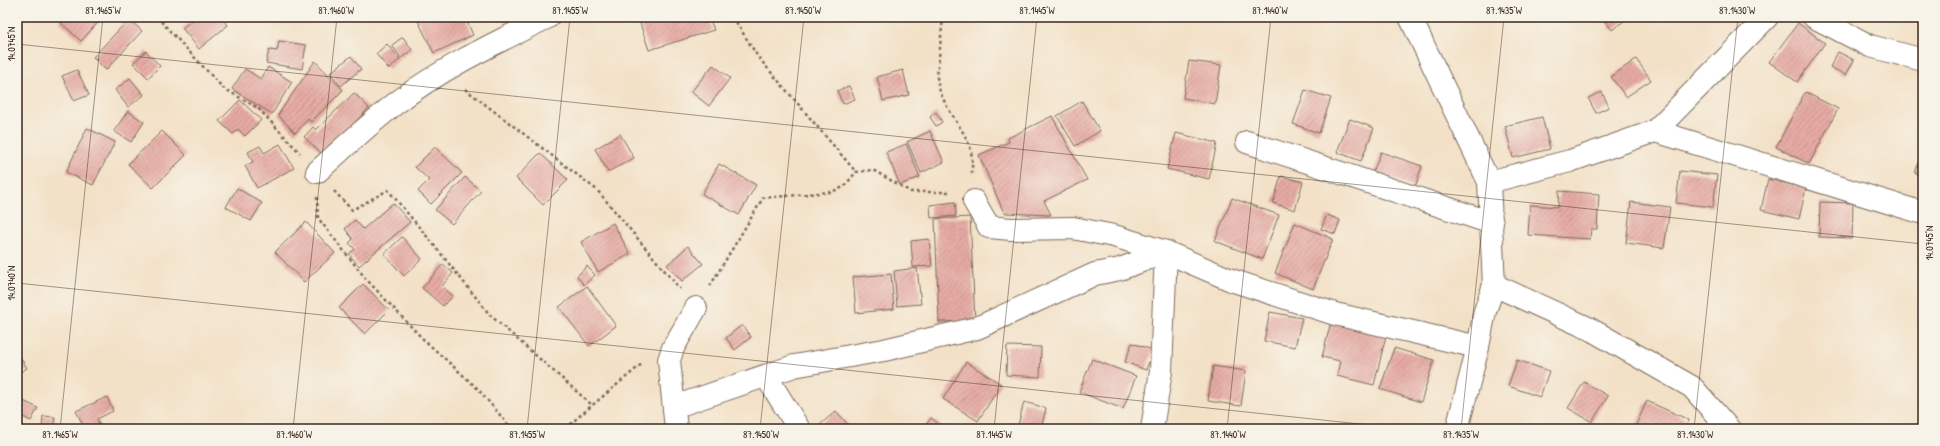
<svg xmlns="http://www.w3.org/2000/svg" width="1940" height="446" font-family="'Patrick Hand',sans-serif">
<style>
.building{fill:url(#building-hatch)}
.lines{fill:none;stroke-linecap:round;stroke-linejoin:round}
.street-casing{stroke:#7b6a59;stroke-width:24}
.path{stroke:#7b6a59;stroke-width:2.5;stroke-dasharray:3 3;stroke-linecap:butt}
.street{stroke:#fff;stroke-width:22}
.ticks{fill:none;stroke:#3b2a1e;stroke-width:1;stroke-opacity:0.45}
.neatline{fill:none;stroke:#3b2a1e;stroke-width:1.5}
.ticks-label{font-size:10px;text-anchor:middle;fill:#3b2a1e}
</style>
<defs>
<pattern id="building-hatch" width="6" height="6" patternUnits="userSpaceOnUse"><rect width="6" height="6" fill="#e6aba4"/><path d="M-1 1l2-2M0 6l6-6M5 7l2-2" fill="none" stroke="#bc8b85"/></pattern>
</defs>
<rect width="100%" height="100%" fill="#f7f3e8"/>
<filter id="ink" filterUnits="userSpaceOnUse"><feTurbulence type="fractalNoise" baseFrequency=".025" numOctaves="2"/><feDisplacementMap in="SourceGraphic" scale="8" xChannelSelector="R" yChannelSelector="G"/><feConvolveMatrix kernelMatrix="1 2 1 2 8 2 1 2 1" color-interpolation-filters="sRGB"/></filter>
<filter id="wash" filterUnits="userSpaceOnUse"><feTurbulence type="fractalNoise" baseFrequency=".012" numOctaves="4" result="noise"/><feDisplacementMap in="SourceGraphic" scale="16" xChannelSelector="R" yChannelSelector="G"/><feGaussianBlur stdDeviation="0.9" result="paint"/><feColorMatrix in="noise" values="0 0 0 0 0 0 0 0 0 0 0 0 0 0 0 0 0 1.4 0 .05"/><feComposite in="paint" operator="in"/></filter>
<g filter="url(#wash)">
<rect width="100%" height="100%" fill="#f3e1c7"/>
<g id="blocks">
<!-- building -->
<g class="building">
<path d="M62 17H103L81 41 59 21Z"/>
<path d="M196 17H221L228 25 199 49 182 28Z"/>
<path d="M416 17H465L473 35 434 53Z"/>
<path d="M499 17H512L500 22Z"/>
<path d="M638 17H709L714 30 649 50Z"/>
<path d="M1602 17H1629L1612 30Z"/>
<path d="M129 19 142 31 106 70 93 57Z"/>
<path d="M1798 23 1825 43 1797 82 1769 62Z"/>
<path d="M403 37 412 50 401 58 392 45Z"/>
<path d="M279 41 306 45 302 69 266 63 269 50 277 51Z"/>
<path d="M387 44 400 59 389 69 376 54Z"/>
<path d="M146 51 160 66 148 78 133 63Z"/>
<path d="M1838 52 1854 60 1846 75 1830 67Z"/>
<path d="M351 56 361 69 341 86 330 73Z"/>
<path d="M1636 59 1651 80 1626 97 1611 77Z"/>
<path d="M315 61 343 90 311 122 308 119 295 133 278 115Z"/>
<path d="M1189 61 1221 65 1215 104 1183 98Z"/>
<path d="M713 65 730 78 709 106 691 92Z"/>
<path d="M268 67 292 82 272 114 232 89 245 69 261 79Z"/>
<path d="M77 70 89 95 74 101 62 76Z"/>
<path d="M903 70 909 95 883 101 877 77Z"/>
<path d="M130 78 144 95 128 107 115 90Z"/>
<path d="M849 86 855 99 843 104 837 91Z"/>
<path d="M1305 90 1331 98 1319 133 1293 124Z"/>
<path d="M1602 92 1609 107 1596 113 1588 98Z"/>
<path d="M1805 92 1838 109 1809 164 1776 147Z"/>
<path d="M354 93 369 108 323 155 304 137 313 127 316 130Z"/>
<path d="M240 100 261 120 245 136 238 129 233 134 219 121Z"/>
<path d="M1082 101 1100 131 1075 146 1057 116Z"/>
<path d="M128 111 144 122 131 142 114 131Z"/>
<path d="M936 112 942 122 936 126 930 117Z"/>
<path d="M1052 116 1087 180 1044 201 1051 215 1004 213 979 155 1009 142 1008 138Z"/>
<path d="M1542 117 1550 149 1513 158 1505 126Z"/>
<path d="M1350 119 1374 128 1361 161 1337 152Z"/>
<path d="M87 128 115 142 93 185 66 172Z"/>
<path d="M162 131 186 155 153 188 128 164Z"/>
<path d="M930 131 944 162 921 173 907 142Z"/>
<path d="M1176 133 1217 143 1209 179 1167 169Z"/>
<path d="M620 134 634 158 608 172 595 149Z"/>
<path d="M280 144 294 168 257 188 245 166 253 162 248 152 260 146 264 153Z"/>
<path d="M906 144 920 177 900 185 886 152Z"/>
<path d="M435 147 462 173 431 204 418 191 429 180 415 167Z"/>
<path d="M1923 151V176L1915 173Z"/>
<path d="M1381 152 1422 166 1415 187 1373 172Z"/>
<path d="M540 153 568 180 543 205 516 178Z"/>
<path d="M719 164 756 185 739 215 702 194Z"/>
<path d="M1680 171 1717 175 1713 207 1676 203Z"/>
<path d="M1281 176 1303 182 1295 210 1273 203Z"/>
<path d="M465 177 481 191 452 224 435 210Z"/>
<path d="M1768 179 1806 188 1799 219 1761 210Z"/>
<path d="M237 188 262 203 251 221 226 207Z"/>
<path d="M1559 191 1599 194 1597 229H1591L1590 239 1528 235 1530 205 1558 207Z"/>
<path d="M1232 198 1279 215 1262 259 1215 241Z"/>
<path d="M955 202 956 216 931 218 930 205Z"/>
<path d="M1631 202 1670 207 1664 248 1626 243Z"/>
<path d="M1820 202 1853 203 1852 238 1819 237Z"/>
<path d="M393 203 410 222 359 266 349 254 355 249 349 243 353 239 345 229 355 220 363 229Z"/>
<path d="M1327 215 1340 220 1335 234 1321 229Z"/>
<path d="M970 217 975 321 939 322 935 219Z"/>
<path d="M306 222 335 253 304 282 275 252Z"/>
<path d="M613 223 630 254 598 272 581 242Z"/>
<path d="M1295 223 1333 239 1313 289 1275 273Z"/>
<path d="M402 237 422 259 404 276 384 254Z"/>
<path d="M929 239 932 266 913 267 911 241Z"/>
<path d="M688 246 703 264 682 281 667 265Z"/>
<path d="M443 264 453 273 442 286 453 296 443 306 422 288Z"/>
<path d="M587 266 595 275 584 285 577 276Z"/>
<path d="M917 268 921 304 897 306 894 271Z"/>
<path d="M891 274 894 309 856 313 853 277Z"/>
<path d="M363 284 389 310 365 334 339 308Z"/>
<path d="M587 286 616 326 589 346 559 307Z"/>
<path d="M1270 312 1302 318 1295 347 1264 341Z"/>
<path d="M1331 322 1386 336 1374 385 1337 376 1340 361 1322 357Z"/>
<path d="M742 325 751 337 735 350 726 338Z"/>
<path d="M1132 343 1153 350 1146 370 1125 362Z"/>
<path d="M1007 346 1041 347 1040 377 1006 375Z"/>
<path d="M1394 348 1434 360 1421 402 1380 389Z"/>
<path d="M17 353 27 368 17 374Z"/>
<path d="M1092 359 1136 376 1123 409 1079 392Z"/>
<path d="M1517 360 1549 371 1540 397 1508 386Z"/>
<path d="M966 362 1001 384 978 421 943 399Z"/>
<path d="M1213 366 1246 371 1241 406 1208 401Z"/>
<path d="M1584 382 1608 396 1592 422 1568 408Z"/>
<path d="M107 397 113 411 97 419 100 426 94 429H85L76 411Z"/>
<path d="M17 398 38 408 31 421 19 415 17 419Z"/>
<path d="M1647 401 1689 420 1685 429H1634Z"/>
<path d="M1024 402 1046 408 1041 429H1017Z"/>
<path d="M836 411 852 429H815Z"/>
<path d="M43 416 55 417 53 429H42Z"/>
<path d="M931 418 946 429H923Z"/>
<path d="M1923 424V429H1915L1914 427Z"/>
</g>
</g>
</g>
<g filter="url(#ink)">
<use href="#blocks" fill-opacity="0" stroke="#7b6a59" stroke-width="1"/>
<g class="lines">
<!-- street casing -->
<g class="street-casing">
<g id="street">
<path d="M1410 17 1489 182 1494 285 1485 311 1478 347 1457 429"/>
<path d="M1814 17 1870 46 1923 60"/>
<path d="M1655 131 1923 213"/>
<path d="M1247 142 1492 223"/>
<path d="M317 172C342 149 368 125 395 104 440 69 497 42 548 17"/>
<path d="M1489 182 1570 161 1655 131 1767 17"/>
<path d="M974 201 989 227 1011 229 1073 228 1114 236 1166 252 1231 280 1335 314 1478 347"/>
<path d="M1494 285 1590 329 1692 387 1729 429"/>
<path d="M766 376 799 429"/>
<path d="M674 407 794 366 884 350 977 328 1095 274 1120 269 1166 252 1161 371 1152 429"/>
<path d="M676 429 669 360 673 348 696 308"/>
</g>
</g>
<!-- path -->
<g class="path">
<path d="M157 17 223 88 258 108 300 153"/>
<path d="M733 17 758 57 856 172"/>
<path d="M943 17 937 77C939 102 958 120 968 142 973 152 972 165 972 176"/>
<path d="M465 89 597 190 680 289"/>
<path d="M334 191 352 210 388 190 430 240 490 315 592 405"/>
<path d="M317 197 318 218 366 279 422 338 476 387 512 429"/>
<path d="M710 286 763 198 831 192 844 187 856 172 873 170 911 192H950"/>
<path d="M566 429 577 418 643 363"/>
</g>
<!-- street -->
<use href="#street" class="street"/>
</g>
</g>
<!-- ticks -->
<path class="ticks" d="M17 44 1923 244M17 283 1408 429M60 429 103 17M293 429 337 17M527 429 570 17M760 429 804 17M994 429 1037 17M1227 429 1271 17M1461 429 1504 17M1694 429 1738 17"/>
<!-- margin -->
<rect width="1940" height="446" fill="none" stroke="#f7f3e8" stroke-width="44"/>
<rect x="22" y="22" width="1896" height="402" class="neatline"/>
<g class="ticks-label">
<text x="103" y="14">87.1465°W</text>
<text x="336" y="14">87.1460°W</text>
<text x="570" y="14">87.1455°W</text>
<text x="803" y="14">87.1450°W</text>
<text x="1037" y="14">87.1445°W</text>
<text x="1270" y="14">87.1440°W</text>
<text x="1504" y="14">87.1435°W</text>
<text x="1737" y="14">87.1430°W</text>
<text transform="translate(11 44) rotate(-90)" y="4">14.0745°N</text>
<text transform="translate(1929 243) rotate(-90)" y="4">14.0745°N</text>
<text transform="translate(11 283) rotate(-90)" y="4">14.0740°N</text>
<text x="60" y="438">87.1465°W</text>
<text x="294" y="438">87.1460°W</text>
<text x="527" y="438">87.1455°W</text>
<text x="761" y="438">87.1450°W</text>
<text x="994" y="438">87.1445°W</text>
<text x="1228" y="438">87.1440°W</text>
<text x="1461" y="438">87.1435°W</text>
<text x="1695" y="438">87.1430°W</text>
</g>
</svg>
